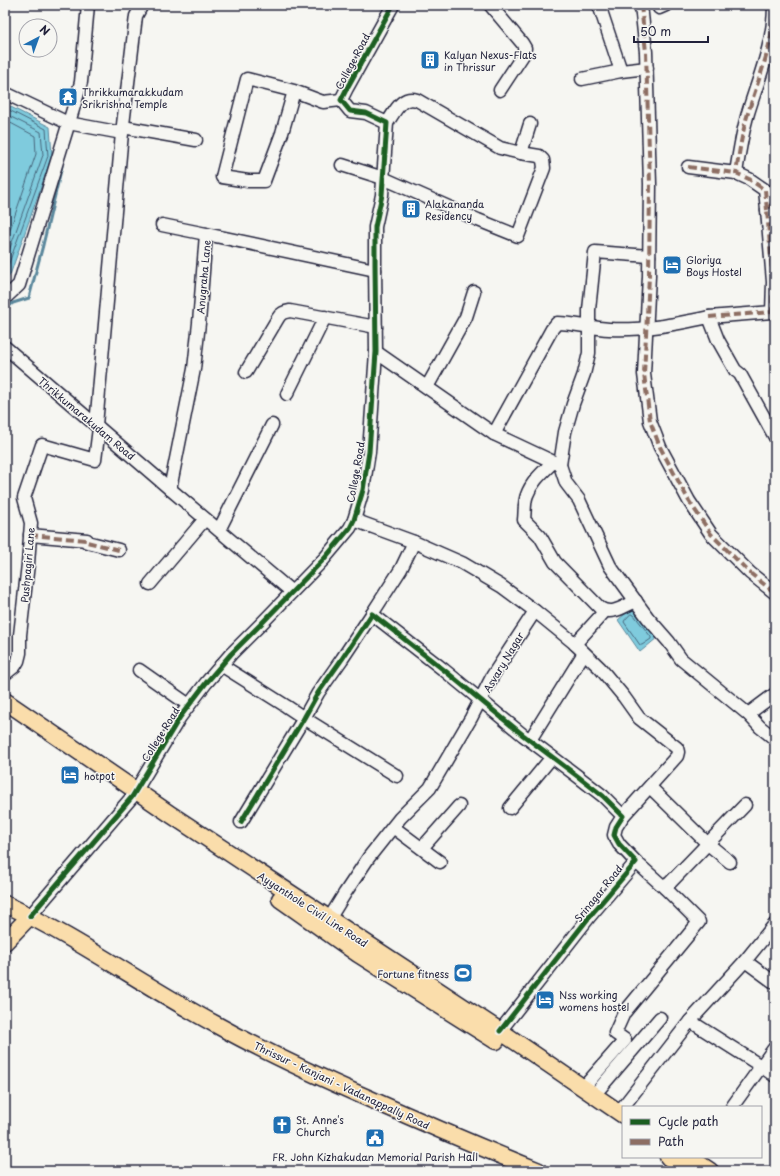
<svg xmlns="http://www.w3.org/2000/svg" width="780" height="1176" font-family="'Playpen Sans',sans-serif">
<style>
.water{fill:#7fcbdd;stroke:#5a879c}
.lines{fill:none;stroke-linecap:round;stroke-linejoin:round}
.shore{stroke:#47667c;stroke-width:1}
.stream{stroke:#5a879c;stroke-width:3}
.minor-casing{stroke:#22223b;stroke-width:15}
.major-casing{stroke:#22223b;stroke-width:19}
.minor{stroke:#f6f6f2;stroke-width:12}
.major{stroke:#faddab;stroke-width:16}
.quiet{stroke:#8d6e63;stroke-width:4;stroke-dasharray:8 4;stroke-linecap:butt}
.cycleway-casing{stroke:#f6f6f2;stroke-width:8}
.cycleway{stroke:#1b5e20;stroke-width:5}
.labels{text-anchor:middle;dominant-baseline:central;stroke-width:3;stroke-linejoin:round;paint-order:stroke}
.poi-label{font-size:10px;fill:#22223b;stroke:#f6f6f2;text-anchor:start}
.street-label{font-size:10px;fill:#22223b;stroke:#f6f6f2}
</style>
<rect width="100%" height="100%" fill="#f6f6f2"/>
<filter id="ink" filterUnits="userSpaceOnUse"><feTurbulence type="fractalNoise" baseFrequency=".025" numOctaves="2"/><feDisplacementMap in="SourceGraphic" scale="8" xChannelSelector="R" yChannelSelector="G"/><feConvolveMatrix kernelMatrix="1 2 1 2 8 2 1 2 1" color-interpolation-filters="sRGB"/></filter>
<g filter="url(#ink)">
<!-- water -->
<g class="water">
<path d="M5 104 50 127 52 156 10 275 5 281Z"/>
<path d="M633 607 657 638 640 652 618 620Z"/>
</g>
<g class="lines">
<!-- shore -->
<g class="shore">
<path d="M5 108 46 129 48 156 5 274"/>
<path d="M5 114 41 132 43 155 5 262"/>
<path d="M5 120 35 136 36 154 5 244"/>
<path d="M631 614 634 615 651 637V639L642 645H640L624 622 625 620Z"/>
</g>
<!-- stream -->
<path class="stream" d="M5 309 13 303 29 298 43 245 62 166"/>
<!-- minor casing -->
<g class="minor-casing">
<g id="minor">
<path d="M490 5 522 43 525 48 523 55 500 90"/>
<path d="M599 5 621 71 647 68"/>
<path d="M641 5 646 52 650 184 649 276 644 374 650 421 660 447 689 501 711 534 750 573 775 593"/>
<path d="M659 8 666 5"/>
<path d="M582 79 621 71"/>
<path d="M294 91 282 133 264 181H248L222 177 247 79 294 91 323 102 341 100"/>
<path d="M5 93 68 123 122 133"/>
<path d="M387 123C395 112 401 95 417 100L500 148 521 153 530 124"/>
<path d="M123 127 196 140"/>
<path d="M342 165 383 178 478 220 518 236 544 168 543 160 539 156 521 153"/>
<path d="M688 167 736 173"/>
<path d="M767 210 765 190 749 179 736 173C739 153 742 133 748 113 759 77 774 43 774 5"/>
<path d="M162 225 206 234"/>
<path d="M649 256 595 252 589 310V353L584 374 573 404 565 432 560 465 566 483 579 500 610 566 648 618 669 642 681 659 748 714"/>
<path d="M5 298 19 285 78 93 81 82 88 5"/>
<path d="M709 317 772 312 773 282 767 210 775 200"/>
<path d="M5 347 170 489 292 592"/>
<path d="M376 352 494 434 560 465"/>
<path d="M246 372 278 318C281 313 284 312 290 311L376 327"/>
<path d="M427 387 466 317 474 292"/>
<path d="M287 394 325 317"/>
<path d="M96 425 122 133 136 16 142 5"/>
<path d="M494 434 552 329 557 323C574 323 591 328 609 329 643 331 676 324 709 317L718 340 735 370 740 374 775 437"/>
<path d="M553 462C543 472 532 481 527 495 524 502 525 512 524 520L540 536 555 562 600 608C612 616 624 606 636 601"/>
<path d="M170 489 194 369 199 323 206 234 375 270"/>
<path d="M219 530 272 425"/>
<path d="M30 535 87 540V542L119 550"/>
<path d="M150 584 205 519"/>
<path d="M535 611 573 642 600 668 624 697 639 718 677 748 678 752 677 756 623 816"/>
<path d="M372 614 401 569 414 542"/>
<path d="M575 644 605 611"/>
<path d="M221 665 286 706 304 718 397 776"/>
<path d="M139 670 189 705"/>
<path d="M5 674 15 666 18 661 20 653V635L28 564 31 523 24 498 42 445 95 460 99 428"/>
<path d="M775 694 748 714 760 727 775 739"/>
<path d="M530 740 584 653"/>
<path d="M650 787 708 844 730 862"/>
<path d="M510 808 552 757"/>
<path d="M241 822 304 718 318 693 342 659 372 614 444 670 523 735 576 775 603 796 623 816 616 827 614 835 619 844 636 862 590 916 500 1031"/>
<path d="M393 827 440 862"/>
<path d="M422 848 459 806"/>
<path d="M665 888 745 805"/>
<path d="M30 916 132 797 180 717 206 683 231 654 261 624 324 559 350 528 354 520 363 490 369 452 376 352 375 264V227L382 195 387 123 366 113 350 111 341 100 347 88 393 5"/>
<path d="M329 919 345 893 369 857 400 818 430 788 471 718 493 675 535 611 501 586 462 563 414 542 354 520"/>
<path d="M745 961 775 983"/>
<path d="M690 1021 745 961 775 924"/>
<path d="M583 1088 625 1040 615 1033 624 1013 699 922 665 888 636 862"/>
<path d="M594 1095 660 1018"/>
<path d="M732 1107 775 1047"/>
<path d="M619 1112 690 1021 761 1066 775 1076"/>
</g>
</g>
<!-- major casing -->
<g class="major-casing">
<g id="major">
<path d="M5 701 170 814 500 1031 623 1115"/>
<path d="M280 899 358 954 496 1041"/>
<path d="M5 904C78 938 144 986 215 1024 265 1052 317 1076 370 1099 426 1124 482 1148 539 1171"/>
<path d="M5 942 30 916"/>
<path d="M668 1157 689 1171"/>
<path d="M689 1157 710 1171"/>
</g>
</g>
<!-- minor -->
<use href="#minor" class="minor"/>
<!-- major -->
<use href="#major" class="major"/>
<!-- quiet -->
<g class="quiet">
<path d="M641 5 646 52 650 184 649 276 644 374 650 421 660 447 689 501 711 534 750 573 775 593"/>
<path d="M688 167 736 173"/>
<path d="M767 210 765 190 749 179 736 173C739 153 742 133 748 113 759 77 774 43 774 5"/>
<path d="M709 317 772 312 773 282 767 210 775 200"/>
<path d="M30 535 87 540V542L119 550"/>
</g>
<!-- cycleway casing -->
<g class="cycleway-casing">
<g id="cycleway">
<path d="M241 822 304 718 318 693 342 659 372 614 444 670 523 735 576 775 603 796 623 816 616 827 614 835 619 844 636 862 590 916 500 1031"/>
<path d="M30 916 132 797 180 717 206 683 231 654 261 624 324 559 350 528 354 520 363 490 369 452 376 352 375 264V227L382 195 387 123 366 113 350 111 341 100 347 88 393 5"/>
</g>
</g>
<!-- cycleway -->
<use href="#cycleway" class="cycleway"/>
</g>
</g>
<!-- icons -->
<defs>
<g id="building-square" transform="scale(1)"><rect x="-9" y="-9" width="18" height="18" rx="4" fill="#1f6fb2" stroke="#f6f6f2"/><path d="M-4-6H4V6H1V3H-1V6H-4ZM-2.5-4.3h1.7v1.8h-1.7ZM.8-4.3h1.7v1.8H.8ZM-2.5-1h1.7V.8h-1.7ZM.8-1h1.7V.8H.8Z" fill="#fff"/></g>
<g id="temple-square" transform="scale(1)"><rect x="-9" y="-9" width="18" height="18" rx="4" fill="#1f6fb2" stroke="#f6f6f2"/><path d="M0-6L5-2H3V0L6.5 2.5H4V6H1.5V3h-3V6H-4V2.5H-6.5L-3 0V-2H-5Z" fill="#fff"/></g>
<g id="hotel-square" transform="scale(1)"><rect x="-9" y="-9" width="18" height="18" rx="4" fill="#1f6fb2" stroke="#f6f6f2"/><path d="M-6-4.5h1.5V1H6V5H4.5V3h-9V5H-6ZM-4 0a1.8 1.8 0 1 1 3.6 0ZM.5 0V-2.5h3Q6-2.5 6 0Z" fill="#fff"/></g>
<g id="stadium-square" transform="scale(1)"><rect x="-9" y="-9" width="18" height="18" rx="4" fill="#1f6fb2" stroke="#f6f6f2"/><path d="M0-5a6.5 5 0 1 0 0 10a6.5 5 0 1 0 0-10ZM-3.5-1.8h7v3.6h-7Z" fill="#fff"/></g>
<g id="church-square" transform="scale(1)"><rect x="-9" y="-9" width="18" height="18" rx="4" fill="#1f6fb2" stroke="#f6f6f2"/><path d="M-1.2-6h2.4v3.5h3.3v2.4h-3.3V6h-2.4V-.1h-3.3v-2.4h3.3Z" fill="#fff"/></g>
<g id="civic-square" transform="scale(1)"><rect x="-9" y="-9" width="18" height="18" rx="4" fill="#1f6fb2" stroke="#f6f6f2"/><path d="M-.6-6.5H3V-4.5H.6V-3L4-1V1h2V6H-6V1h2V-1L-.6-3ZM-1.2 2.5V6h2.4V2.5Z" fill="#fff"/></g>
</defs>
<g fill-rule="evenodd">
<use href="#building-square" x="430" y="60"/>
<use href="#temple-square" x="68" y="97"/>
<use href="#building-square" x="411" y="209"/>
<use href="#hotel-square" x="672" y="265"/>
<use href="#hotel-square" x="70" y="775"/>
<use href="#stadium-square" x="463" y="973"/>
<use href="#hotel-square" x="545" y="1000"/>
<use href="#church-square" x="282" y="1125"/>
<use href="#civic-square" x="375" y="1138"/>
</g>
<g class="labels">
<!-- poi labels -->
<g class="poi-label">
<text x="444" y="54">Kalyan Nexus-Flats<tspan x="444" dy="12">in Thrissur</tspan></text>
<text x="82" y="91">Thrikkumarakkudam<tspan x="82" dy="12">Srikrishna Temple</tspan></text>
<text x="425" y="203">Alakananda<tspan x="425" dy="12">Residency</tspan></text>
<text x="686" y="259">Gloriya<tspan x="686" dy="12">Boys Hostel</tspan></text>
<text x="84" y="775">hotpot</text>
<text x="449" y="973" text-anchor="end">Fortune fitness</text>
<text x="559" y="994">Nss working<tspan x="559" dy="12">womens hostel</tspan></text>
<text x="296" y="1119">St. Anne's<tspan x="296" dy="12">Church</tspan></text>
<text x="375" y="1156" text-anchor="middle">FR. John Kizhakudan Memorial Parish Hall</text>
</g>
<!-- street labels -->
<g class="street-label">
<text transform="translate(352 61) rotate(-62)">College Road</text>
<text transform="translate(203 277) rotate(-85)">Anugraha Lane</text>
<text transform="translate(87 418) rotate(40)">Thrikkumarakudam Road</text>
<text transform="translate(355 472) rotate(-80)">College Road</text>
<text transform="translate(27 565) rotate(-85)">Pushpagiri Lane</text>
<text transform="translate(503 662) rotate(-59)">Asvary Nagar</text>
<text transform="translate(160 734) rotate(-58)">College Road</text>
<text transform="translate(598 893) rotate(-51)">Srinagar Road</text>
<text transform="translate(313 909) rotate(33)">Ayyanthole Civil Line Road</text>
<text transform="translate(342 1085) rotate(25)">Thrissur - Kanjani - Vadanappally Road</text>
</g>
</g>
<!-- margin -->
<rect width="780" height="1176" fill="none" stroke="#f6f6f2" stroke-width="20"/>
<rect x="10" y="10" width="760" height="1156" fill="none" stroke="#22223b" stroke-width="1.5" filter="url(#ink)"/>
<!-- legend -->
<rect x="622" y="1106" width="140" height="52" fill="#f6f6f2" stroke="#a1a1a9"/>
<rect x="630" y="1119" width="20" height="6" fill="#1b5e20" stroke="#a1a1a9"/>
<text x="658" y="1126" font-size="12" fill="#22223b">Cycle path</text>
<rect x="630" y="1139" width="20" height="6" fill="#8d6e63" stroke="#a1a1a9"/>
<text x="658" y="1146" font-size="12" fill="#22223b">Path</text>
<!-- north arrow -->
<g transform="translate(38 38) rotate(41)"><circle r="19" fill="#f6f6f2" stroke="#a1a1a9"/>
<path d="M0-3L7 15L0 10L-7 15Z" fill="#1f6fb2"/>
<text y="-6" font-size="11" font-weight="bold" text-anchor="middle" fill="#22223b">N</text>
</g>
<!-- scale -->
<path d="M634 36v6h74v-6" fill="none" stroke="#22223b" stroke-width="2"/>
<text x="640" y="36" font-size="12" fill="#22223b" stroke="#f6f6f2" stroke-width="3" paint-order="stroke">50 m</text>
</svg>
